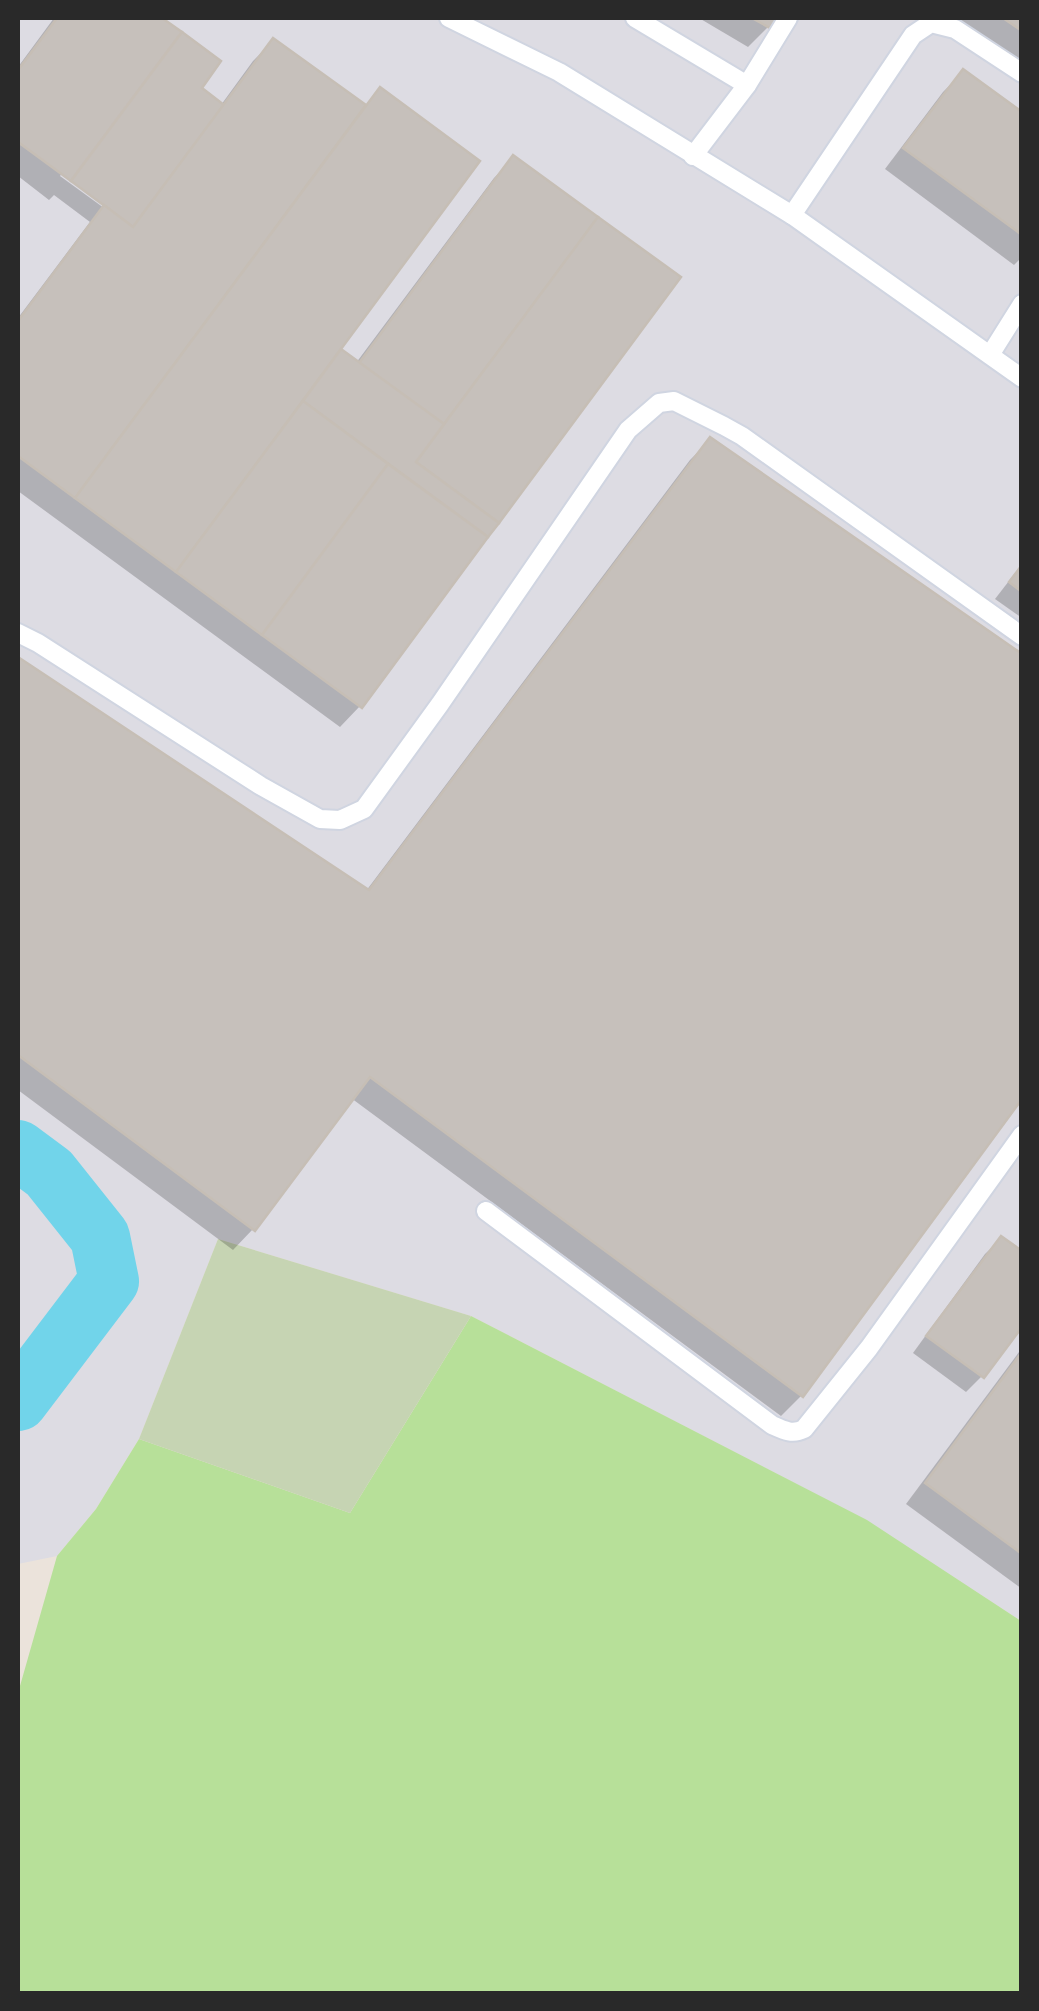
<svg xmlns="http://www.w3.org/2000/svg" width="1039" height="2011" font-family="'Varela Round',sans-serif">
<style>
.industrial{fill:#dddce3}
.green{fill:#b7e099}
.cemetery{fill:#c6d4b3}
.shadow{fill:#0003;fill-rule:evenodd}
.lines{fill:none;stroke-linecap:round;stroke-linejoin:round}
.river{stroke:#71d4ea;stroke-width:60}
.building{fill:#c6c0bb;stroke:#c6beb5;stroke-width:2.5}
.service-casing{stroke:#d0d5e1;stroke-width:22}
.service{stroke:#fff;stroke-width:18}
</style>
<rect width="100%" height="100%" fill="#ebe3db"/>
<!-- industrial -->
<path class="industrial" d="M18 18H1021V1621L866 1520 471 1316 218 1239 139 1439 96 1509 57 1556 18 1564Z"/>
<!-- green -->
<path class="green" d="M471 1316 867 1520 1021 1621V1993L18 1994V1693L57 1556 96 1509 139 1439 350 1513Z"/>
<!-- cemetery -->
<path class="cemetery" d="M218 1239 471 1316 350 1513 139 1439Z"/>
<!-- shadow -->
<g class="shadow">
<path d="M54 18H158L218 62 198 89 221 105 253 61 273 41 364 107 380 90 338 350 356 363 494 178 514 158 677 278 360 706 340 727 18 491V318L90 222 54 195 49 200 18 176V67ZM63 172 107 205 104 208 60 176Z"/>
<path d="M699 18H774L768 27 748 47Z"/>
<path d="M954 18H1022V65Z"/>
<path d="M963 72 1022 115V257L1014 265 885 169 943 92Z"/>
<path d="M710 440 1022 1095 801 1396 781 1416 351 1098 253 1229 233 1250 18 1090V660L366 891 690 460Z"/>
<path d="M1022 564V618L995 599Z"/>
<path d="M1001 1239 982 1376 966 1392 913 1353 985 1254Z"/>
<path d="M1022 1348V1589L906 1504Z"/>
</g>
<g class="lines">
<!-- river -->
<path class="river" d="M18 1150 49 1173 100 1237 109 1281 18 1401"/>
</g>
<!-- building -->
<g class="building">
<path d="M57 18H162L182 32 71 181 18 142V70Z"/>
<path d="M752 18H777L770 28Z"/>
<path d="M1003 18H1022V31Z"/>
<path d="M182 32 221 61 202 88 224 105 133 227 71 181Z"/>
<path d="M273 38 366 105 75 498 18 456V321L104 205 133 227Z"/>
<path d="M963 69 1022 112V235L903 148Z"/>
<path d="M380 87 480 161 176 572 75 498Z"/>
<path d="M513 155 598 217 444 424 359 363Z"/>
<path d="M598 217 681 277 499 523 416 462Z"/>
<path d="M341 349 444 424 416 462 499 523 488 537 303 401Z"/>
<path d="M303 401 388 464 262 635 176 572Z"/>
<path d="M710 437 1022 654V1099L803 1397 370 1077 255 1231 18 1055V657L369 890Z"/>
<path d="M388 464 488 537 362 708 262 635Z"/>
<path d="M1022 565V592L1009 582Z"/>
<path d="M1001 1236 1022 1251V1327L984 1378 926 1336Z"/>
<path d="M1022 1352V1554L925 1483Z"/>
</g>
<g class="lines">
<!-- service casing -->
<g class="service-casing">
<g id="service">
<path d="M449 18 559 72 792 215 1022 378"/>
<path d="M635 18 747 85"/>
<path d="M693 156 747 85 788 18"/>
<path d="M792 215 913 35 931 23 955 29 1022 73"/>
<path d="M990 355 1022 304"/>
<path d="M18 633 38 643 261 786 320 819 340 820 364 809 440 704 628 430 659 403 674 401 724 426 742 436 1022 636"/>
<path d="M486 1211 772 1425C783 1430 792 1435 804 1429L869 1348 1022 1135"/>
</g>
</g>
<!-- service -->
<use href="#service" class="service"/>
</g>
<!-- border -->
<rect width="1039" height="2011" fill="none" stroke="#292929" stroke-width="40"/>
</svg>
